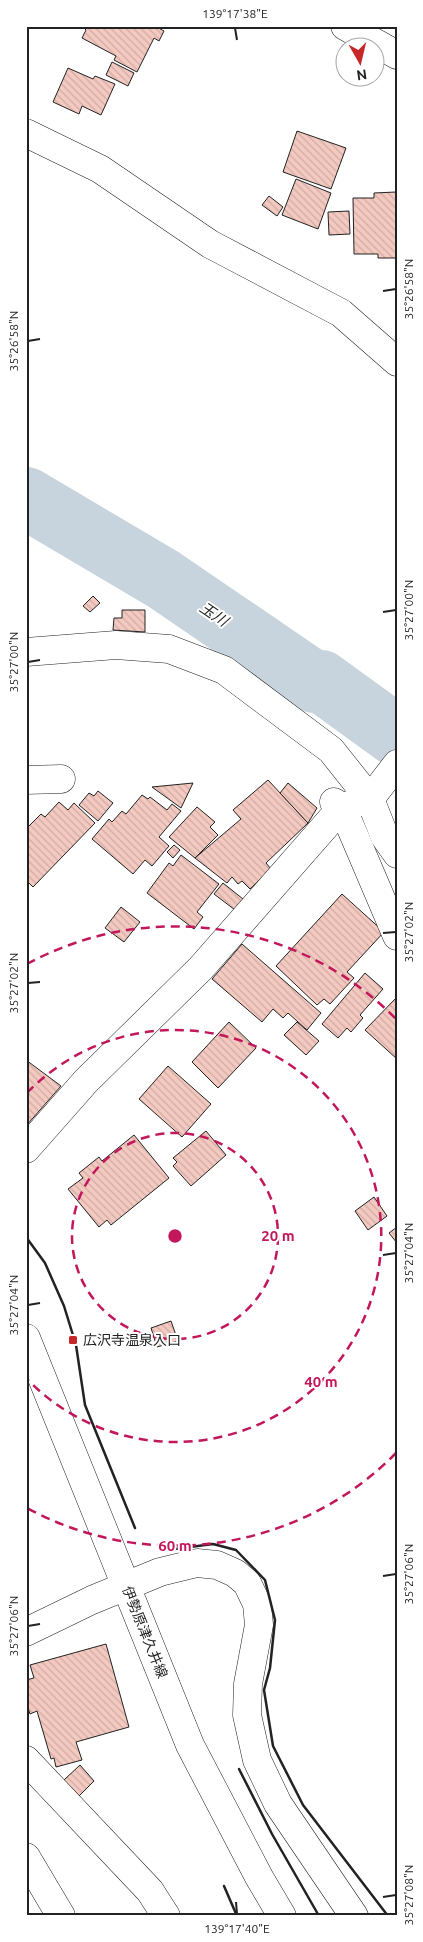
<svg xmlns="http://www.w3.org/2000/svg" width="423" height="1942" font-family="Ubuntu,'Noto Sans JP',sans-serif">
<style>
.lines{fill:none;stroke-linecap:round;stroke-linejoin:round}
.river{stroke:#c7d3dd;stroke-width:62}
.building{fill:url(#building-back-hatch);stroke:#222}
.minor-casing{stroke:#222;stroke-width:29}
.major-casing{stroke:#222;stroke-width:29}
.minor{stroke:#fff;stroke-width:28}
.major{stroke:#fff;stroke-width:28}
.wall{stroke:#222;stroke-width:2.5}
.ticks{fill:none;stroke:#222;stroke-width:2}
.ring{fill:none;stroke:#c2185b;stroke-width:2.5;stroke-dasharray:9 6}
.poi-dot{fill:#c62828;stroke:#fff;stroke-width:2}
.labels{text-anchor:middle;dominant-baseline:central;stroke-width:4;stroke-linejoin:round;paint-order:stroke}
.poi-label{font-size:14px;fill:#222;stroke:#fff;text-anchor:start}
.street-label{font-size:14px;fill:#222;stroke:#fff}
.water-label{font-size:15px;font-style:italic;fill:#222;stroke:#fff}
.centre{fill:#c2185b;stroke:#fff;stroke-width:2.5}
.ring-label{font-size:15px;text-anchor:middle;font-weight:bold;fill:#c2185b;stroke:#fff;stroke-width:4;stroke-linejoin:round;paint-order:stroke}
.neatline{fill:none;stroke:#222;stroke-width:2}
.ticks-label{font-size:12px;text-anchor:middle;fill:#222}
</style>
<defs>
<pattern id="building-back-hatch" width="6" height="6" patternUnits="userSpaceOnUse" patternTransform="scale(1.25)"><rect width="6" height="6" fill="#f3c9c0"/><path d="M-1 5l2 2M0 0l6 6M5-1l2 2" fill="none" stroke="#d0aca5"/></pattern>
</defs>
<rect width="100%" height="100%" fill="#fff"/>
<g class="lines">
<!-- river -->
<path class="river" d="M26 498 163 579 314 682 321 681 397 736"/>
</g>
<!-- building -->
<g class="building">
<path d="M82 26H155L164 31 159 41 154 38 137 72 114 60 116 56 82 38 86 30Z"/>
<path d="M112 62 134 73 128 86 106 75Z"/>
<path d="M68 68 93 79 95 76 115 84 101 115 82 106 79 114 53 102Z"/>
<path d="M297 131 346 148 331 189 283 172Z"/>
<path d="M296 179 331 193 318 229 282 215Z"/>
<path d="M396 192 397 258H378V254H354L353 198H374V193Z"/>
<path d="M269 196 283 207 277 216 262 205Z"/>
<path d="M349 211 350 234 329 235 328 212Z"/>
<path d="M93 596 100 603 90 612 83 606Z"/>
<path d="M122 610H145V632L113 630 114 618H122Z"/>
<path d="M268 780 308 823 266 863 271 869 250 889 242 881 238 884 232 877 227 883 195 858 241 819 233 810Z"/>
<path d="M193 783 181 808 152 787Z"/>
<path d="M288 783 317 808 308 823 280 793Z"/>
<path d="M98 791 113 803 98 821 79 805 89 793 94 796Z"/>
<path d="M142 795 148 799 150 797 167 810 172 804 181 811 159 837 169 846 152 866 145 860 133 874 92 839 109 819 112 822 122 811 126 814Z"/>
<path d="M59 802 68 810 74 803 95 823 33 887 26 880V829L41 814 45 817Z"/>
<path d="M197 807 215 822 210 827 218 835 195 858 169 837Z"/>
<path d="M174 845 180 850 173 858 167 852Z"/>
<path d="M181 855 219 884 197 912 203 917 194 929 147 893 169 863 173 866Z"/>
<path d="M223 883 243 899 235 910 214 894Z"/>
<path d="M342 894 384 932 347 972 354 978 330 1004 324 999 317 1005 276 966Z"/>
<path d="M121 907 140 922 124 942 105 928Z"/>
<path d="M242 944 321 1013 307 1030 288 1013 283 1018 273 1009 262 1022 212 979Z"/>
<path d="M365 973 383 989 360 1015 363 1018 351 1032 347 1028 338 1038 322 1024Z"/>
<path d="M397 997V1059L365 1030Z"/>
<path d="M229 1022 256 1048 218 1088 192 1062Z"/>
<path d="M297 1022 319 1041 306 1055 284 1035Z"/>
<path d="M26 1060 61 1086 26 1126Z"/>
<path d="M168 1066 211 1104 182 1137 139 1099Z"/>
<path d="M206 1131 226 1155 191 1186 173 1166 177 1162 173 1158Z"/>
<path d="M134 1135 169 1178 111 1225 107 1220 99 1227 68 1189 83 1178 79 1173 99 1157 102 1161Z"/>
<path d="M374 1197 387 1216 368 1230 355 1211Z"/>
<path d="M397 1227V1243L389 1233Z"/>
<path d="M171 1321 178 1341 157 1347 151 1328Z"/>
<path d="M106 1644 129 1727 76 1742 82 1760 56 1767 54 1758 51 1759 37 1711 30 1714 26 1702V1680L34 1678 30 1665Z"/>
<path d="M80 1765 94 1781 79 1796 64 1780Z"/>
</g>
<g class="lines">
<!-- minor casing -->
<g class="minor-casing">
<g id="minor">
<path d="M345 26 397 55"/>
<path d="M26 133 100 169 210 244 341 313 397 362"/>
<path d="M26 652 116 645 169 649 224 670 331 750 370 799 385 837 397 854"/>
<path d="M26 780 61 779"/>
<path d="M334 802 342 807 397 936"/>
<path d="M26 1149 86 1081 201 968 342 807 370 799 397 764"/>
<path d="M26 1632 92 1600 160 1572 197 1563 217 1565 235 1573 247 1583 257 1604 259 1625 248 1684 247 1715 257 1760 278 1804 354 1916"/>
<path d="M26 1760 150 1891 166 1916"/>
<path d="M26 1857 61 1916"/>
</g>
</g>
<!-- major casing -->
<g class="major-casing">
<path id="major" d="M26 1338 190 1745 259 1877 282 1916"/>
</g>
<!-- minor -->
<use href="#minor" class="minor"/>
<!-- major -->
<use href="#major" class="major"/>
<!-- wall -->
<g class="wall">
<path d="M26 1237 45 1263 64 1306 76 1345 85 1405 135 1528"/>
<path d="M167 1550 213 1544 236 1550 265 1580 275 1620 270 1668 264 1690 273 1746 303 1805 388 1916"/>
<path d="M239 1769 272 1834 319 1916"/>
<path d="M224 1886 237 1916"/>
</g>
</g>
<!-- ticks -->
<path class="ticks" d="M235 28 237 40M383 291 396 289M28 341 40 339M383 612 396 610M28 662 40 660M383 933 396 932M28 983 40 982M383 1255 396 1253M28 1305 40 1303M383 1576 396 1574M28 1626 40 1624M383 1897 396 1895M236 1902 237 1914"/>
<!-- distance rings -->
<g class="ring">
<circle cx="175" cy="1236" r="103"/>
<path d="M27 1093A206 206 0 1 1 27 1379"/>
<path d="M396 1453A310 310 0 0 1 27 1508M27 964A310 310 0 0 1 396 1019"/>
</g>
<!-- markers -->
<rect class="poi-dot" x="68" y="1335" width="10" height="10" rx="2.5"/>
<g class="labels">
<!-- poi labels -->
<g class="poi-label">
<text x="83" y="1340">広沢寺温泉入口</text>
</g>
<!-- street labels -->
<g class="street-label">
<text transform="translate(145 1632) rotate(68)">伊勢原津久井線</text>
</g>
<!-- water labels -->
<g class="water-label">
<text transform="translate(214 614) rotate(34)">玉川</text>
</g>
</g>
<circle cx="175" cy="1236" r="8" class="centre"/>
<g class="ring-label">
<text x="278" y="1241">20 m</text>
<text x="321" y="1387">40 m</text>
<text x="175" y="1551">60 m</text>
</g>
<!-- border -->
<rect width="423" height="1942" fill="none" stroke="#ffffff" stroke-width="55"/>
<!-- north arrow -->
<g transform="translate(360 62) rotate(172)"><circle r="24" fill="#ffffff" stroke="#a7a7a7"/>
<path d="M0-4L9 19L0 12L-9 19Z" fill="#c62828"/>
<text y="-8" font-size="14" font-weight="bold" text-anchor="middle" fill="#222222">N</text>
</g>
<rect x="28" y="28" width="368" height="1886" class="neatline"/>
<g class="ticks-label">
<text x="235" y="18">139°17'38"E</text>
<text transform="translate(409 289) rotate(-90)" y="4">35°26'58"N</text>
<text transform="translate(14 341) rotate(-90)" y="4">35°26'58"N</text>
<text transform="translate(409 610) rotate(-90)" y="4">35°27'00"N</text>
<text transform="translate(14 662) rotate(-90)" y="4">35°27'00"N</text>
<text transform="translate(409 932) rotate(-90)" y="4">35°27'02"N</text>
<text transform="translate(14 983) rotate(-90)" y="4">35°27'02"N</text>
<text transform="translate(409 1253) rotate(-90)" y="4">35°27'04"N</text>
<text transform="translate(14 1305) rotate(-90)" y="4">35°27'04"N</text>
<text transform="translate(409 1574) rotate(-90)" y="4">35°27'06"N</text>
<text transform="translate(14 1626) rotate(-90)" y="4">35°27'06"N</text>
<text transform="translate(409 1895) rotate(-90)" y="4">35°27'08"N</text>
<text x="237" y="1933">139°17'40"E</text>
</g>
</svg>
